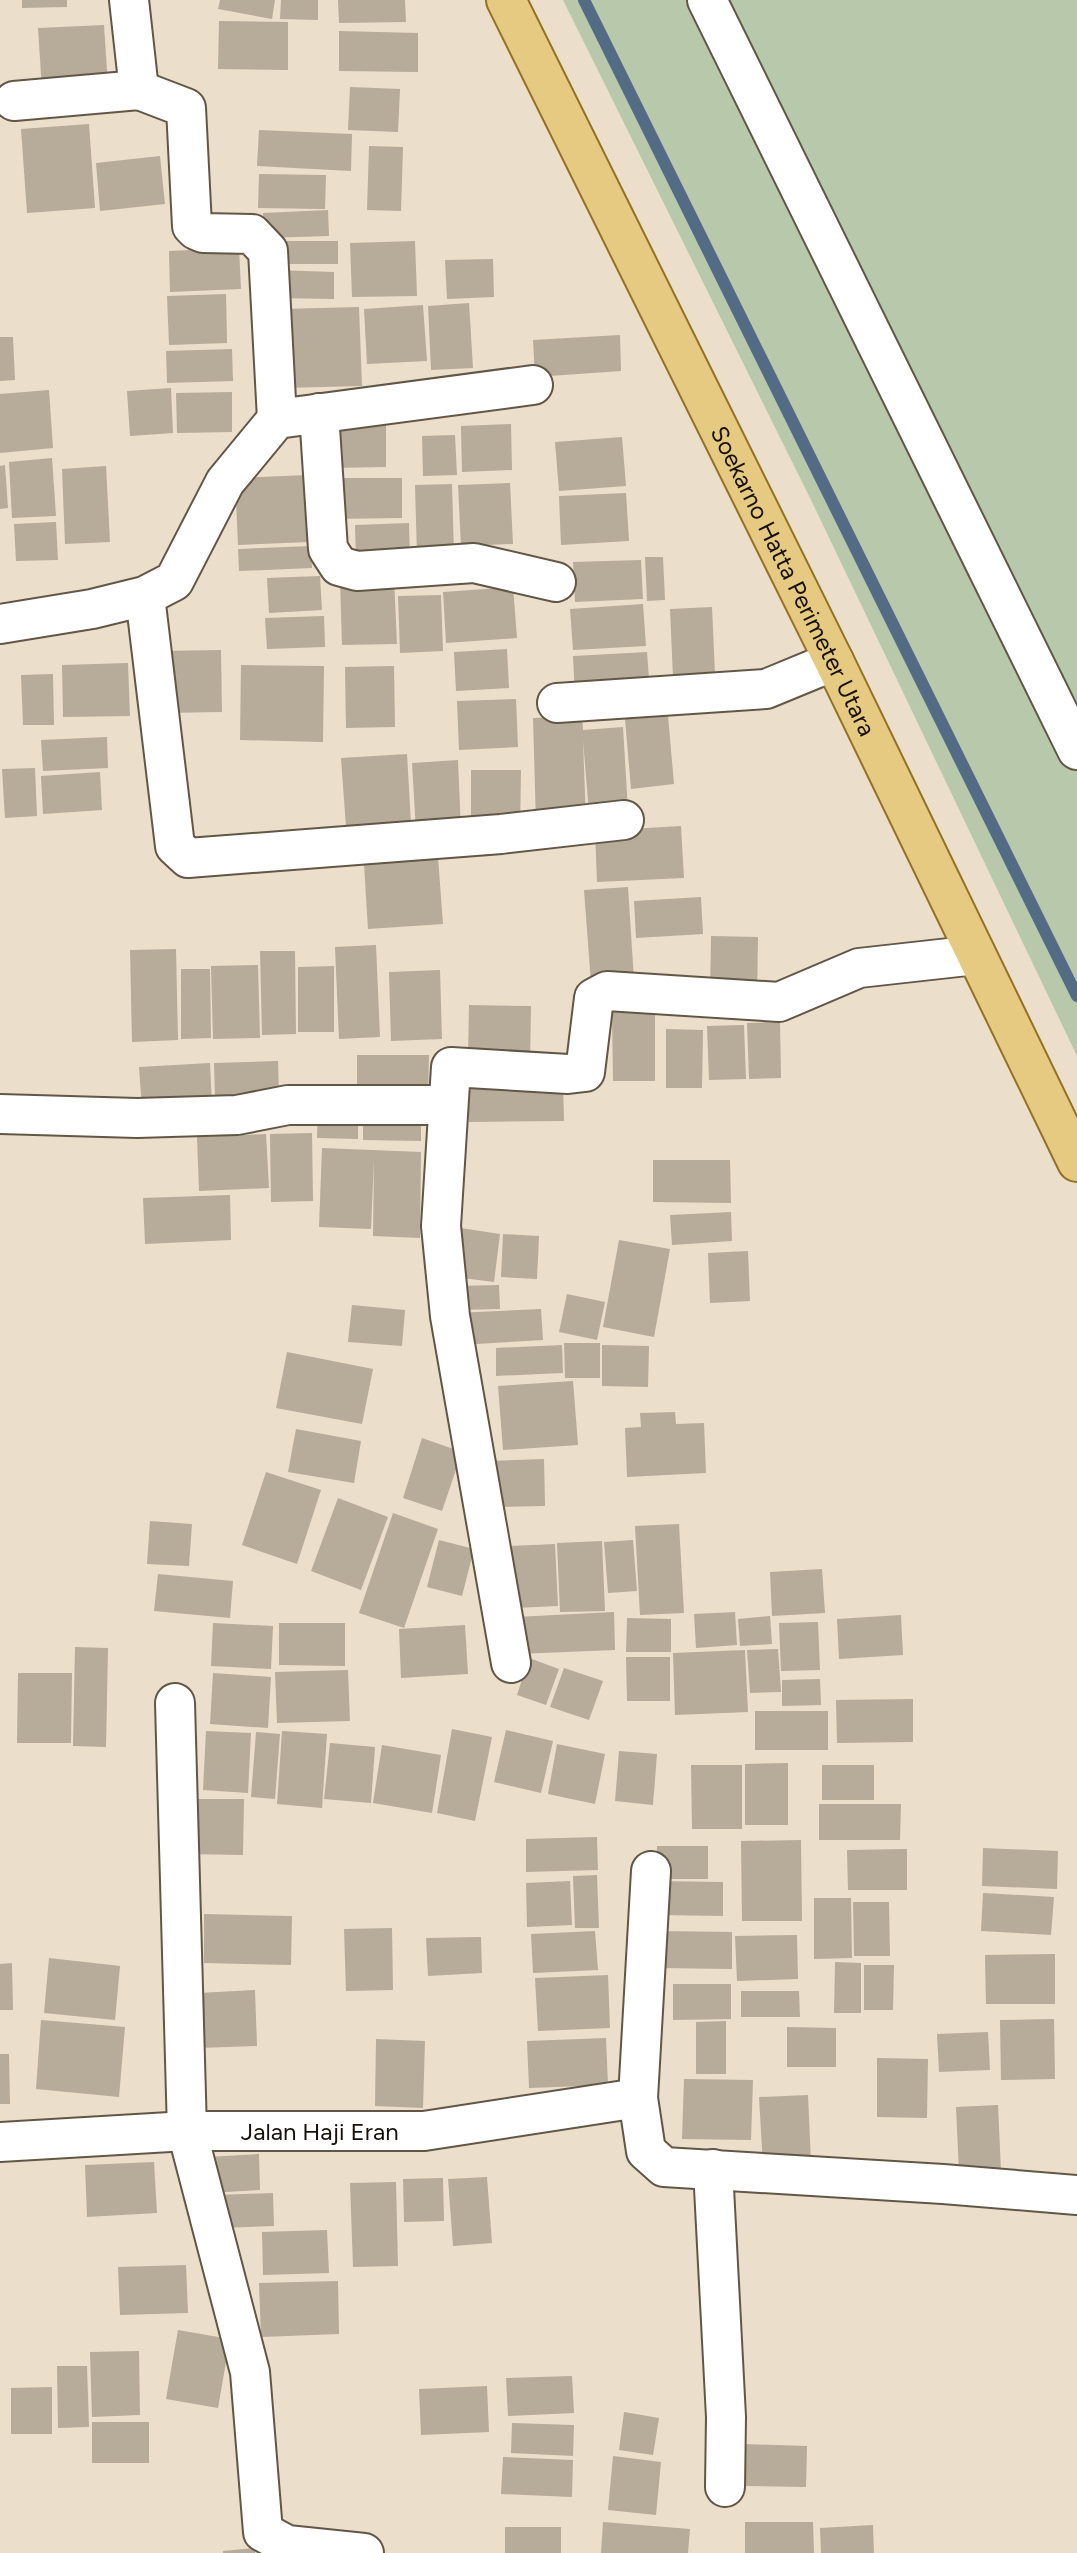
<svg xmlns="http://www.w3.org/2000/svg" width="1077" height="2553" font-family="Figtree,sans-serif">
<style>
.green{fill:#b8c8ab}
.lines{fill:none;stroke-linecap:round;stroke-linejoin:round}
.stream{stroke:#546b85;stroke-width:12}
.building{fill:#b7ab99}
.minor-casing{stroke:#625747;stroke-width:42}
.major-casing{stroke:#927222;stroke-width:42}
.minor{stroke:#fff;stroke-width:38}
.major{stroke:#e6ca82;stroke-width:38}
.labels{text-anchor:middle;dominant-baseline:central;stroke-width:5;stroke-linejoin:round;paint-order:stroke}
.street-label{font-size:24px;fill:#16110b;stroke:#ebdecb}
</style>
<rect width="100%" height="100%" fill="#ebdecb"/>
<!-- green -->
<path class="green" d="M563 0H1077V1056L812 502Z"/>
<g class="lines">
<!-- stream -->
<path class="stream" d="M584 0 1077 996"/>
</g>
<!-- building -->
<g class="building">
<path d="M22 0H67V7L22 8Z"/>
<path d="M220 0H275L272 19 218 9Z"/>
<path d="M281 0H318V20L280 19Z"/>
<path d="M338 0H405L406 22 339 23Z"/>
<path d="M219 21 288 22V70L218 69Z"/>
<path d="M104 25 108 86 42 90 38 28Z"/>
<path d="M339 31 418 33V72L339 71Z"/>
<path d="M350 87 400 89 398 132 348 130Z"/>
<path d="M89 124 95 208 27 213 21 129Z"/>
<path d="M259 130 352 134 351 171 257 166Z"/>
<path d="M369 146 403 147 401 211 367 210Z"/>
<path d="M160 156 165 204 100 211 96 163Z"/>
<path d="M259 174 326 175 325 209 258 208Z"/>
<path d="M328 210 329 236 264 238 263 213Z"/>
<rect x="271" y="241" width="67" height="23"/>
<path d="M415 241 417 296 352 297 350 243Z"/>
<path d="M239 248 241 289 170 292 169 251Z"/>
<path d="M493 259 494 297 447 299 445 260Z"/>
<path d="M274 270 334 272V299L273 298Z"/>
<path d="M226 294 227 343 169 345 167 296Z"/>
<path d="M469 303 473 368 431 370 428 306Z"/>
<path d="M423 305 427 361 367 364 364 309Z"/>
<path d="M359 307 362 386 283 388 281 309Z"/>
<path d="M620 335 621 371 535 377 533 340Z"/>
<path d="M0 337H13L15 380 0 381Z"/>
<path d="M232 349 233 381 167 383 166 351Z"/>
<path d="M171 388 173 433 130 436 127 391Z"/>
<path d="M49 390 53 448 0 453V394Z"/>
<path d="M232 392V432L177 433 176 393Z"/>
<path d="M327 424H386V467L328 468Z"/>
<path d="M511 424 512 470 462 472 461 426Z"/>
<path d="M455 435 457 475 423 476 422 436Z"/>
<path d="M622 437 626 486 559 491 555 442Z"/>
<path d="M52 458 56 516 12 518 9 462Z"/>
<path d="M5 465 8 508 0 509V466Z"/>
<path d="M106 466 110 542 65 544 62 469Z"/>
<path d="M307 475 309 542 238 545 235 478Z"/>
<path d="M328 478H402V518L328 519Z"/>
<path d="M510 483 513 544 461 546 458 485Z"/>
<path d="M452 484 454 555 417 556 415 485Z"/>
<path d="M626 493 629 541 561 545 559 496Z"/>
<path d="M56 522 58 560 16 561 14 524Z"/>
<path d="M409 523 410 560 356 561 355 525Z"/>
<path d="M311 546 312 568 239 571 238 549Z"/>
<path d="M645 557H663L665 600 647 601Z"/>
<path d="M641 560 643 599 575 602 573 562Z"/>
<path d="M320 576 322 610 269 613 267 578Z"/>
<path d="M394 578 397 644 342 645 340 580Z"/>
<path d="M513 587 517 638 446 643 443 592Z"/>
<path d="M441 595 443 651 400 653 398 596Z"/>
<path d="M643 604 646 646 573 650 570 609Z"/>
<path d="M712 607 715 675 673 678 670 609Z"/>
<path d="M324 616 325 647 267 649 265 618Z"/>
<path d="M507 649 509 688 456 691 454 652Z"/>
<path d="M221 650 222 712 162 713 161 651Z"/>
<path d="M647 652 650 692 575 696 573 656Z"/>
<path d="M128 663 130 716 63 717 62 665Z"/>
<path d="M241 665 324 666 323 742 240 740Z"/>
<path d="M394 666 395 727 346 728 345 667Z"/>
<path d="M53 674 54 725H23L21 675Z"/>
<path d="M516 699 518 747 459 750 457 701Z"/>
<path d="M582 716 583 730 623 727 628 810 589 813 583 740 586 821 536 823 533 718Z"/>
<path d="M668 716 674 784 631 789 625 719Z"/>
<path d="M107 737 108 768 43 771 41 740Z"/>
<path d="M407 754 411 823 346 827 341 758Z"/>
<path d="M458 760 461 830 416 832 412 763Z"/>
<path d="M35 768 37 816 5 818 2 769Z"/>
<path d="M471 770H521L520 831H471Z"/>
<path d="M100 772 102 810 43 814 41 776Z"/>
<path d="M681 826 684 878 597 882 595 831Z"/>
<path d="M437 844 443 924 368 929 363 848Z"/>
<path d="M628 887 634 980 591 983 584 890Z"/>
<path d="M701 897 703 934 636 938 634 901Z"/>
<path d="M711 936 758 937 757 997 710 996Z"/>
<path d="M376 945 380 1037 339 1039 335 947Z"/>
<path d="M176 949 178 1040 132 1042 130 950Z"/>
<path d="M260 951H295L296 1034 262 1035Z"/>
<path d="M258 965 260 1038 213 1039 211 966Z"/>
<path d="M334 966V1032H298V967Z"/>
<path d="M181 969H210L211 1038 181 1039Z"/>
<path d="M440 970 442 1039 391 1041 389 972Z"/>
<path d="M469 1005 531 1006 530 1062 468 1061Z"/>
<path d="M612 1012H655V1081H613Z"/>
<path d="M780 1022 781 1078 749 1079 747 1023Z"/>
<path d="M744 1025 746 1079 709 1080 707 1026Z"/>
<path d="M666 1029 703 1030 702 1088H666Z"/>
<path d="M357 1055H429L428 1099 357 1098Z"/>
<path d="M278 1061 279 1096 215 1098 214 1063Z"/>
<path d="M210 1063 212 1105 142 1109 139 1067Z"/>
<path d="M563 1083 564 1121 469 1122 468 1084Z"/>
<path d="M318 1106 358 1107V1139L317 1138Z"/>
<path d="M421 1109V1141L363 1140V1110Z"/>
<path d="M312 1133 313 1201 271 1202 270 1134Z"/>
<path d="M266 1134 269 1188 199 1191 197 1137Z"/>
<path d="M322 1148 421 1152 420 1238 373 1236 374 1159 371 1229 319 1227Z"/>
<path d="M653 1160H730L731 1203 653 1202Z"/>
<path d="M230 1195 231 1240 145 1244 143 1198Z"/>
<path d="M731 1212 732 1241 672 1245 670 1215Z"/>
<path d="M454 1227 500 1234 494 1282 447 1276Z"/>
<path d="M503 1234 539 1236 537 1279 501 1277Z"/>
<path d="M619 1240 670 1249 654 1337 603 1327Z"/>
<path d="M748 1251 750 1301 710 1303 708 1253Z"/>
<path d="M499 1285 500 1309 456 1310 455 1286Z"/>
<path d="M567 1294 605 1302 597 1340 559 1332Z"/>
<path d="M352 1305 405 1310 402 1346 348 1342Z"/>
<path d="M541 1309 543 1340 459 1345 456 1313Z"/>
<path d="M564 1343H600V1378H565Z"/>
<path d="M562 1345 563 1373 496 1376V1348Z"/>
<path d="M602 1345 649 1346 648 1387 602 1386Z"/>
<path d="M287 1352 373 1369 362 1424 276 1408Z"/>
<path d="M573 1381 578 1445 503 1450 498 1386Z"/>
<path d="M675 1412 676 1424 704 1423 706 1473 627 1477 625 1428 641 1427 640 1413Z"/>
<path d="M296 1429 361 1441 354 1483 288 1472Z"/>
<path d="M422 1438 462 1452 442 1511 403 1498Z"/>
<path d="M544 1459 545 1506 492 1507 490 1461Z"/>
<path d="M266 1472 321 1490 297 1564 242 1545Z"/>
<path d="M338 1498 388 1517 361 1590 311 1571Z"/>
<path d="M393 1513 438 1529 404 1628 359 1613Z"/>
<path d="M150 1521 192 1524 189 1566 147 1564Z"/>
<path d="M679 1524 684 1613 640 1615 635 1526Z"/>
<path d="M439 1540 474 1549 462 1596 427 1587Z"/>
<path d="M633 1540 637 1591 608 1593 604 1542Z"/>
<path d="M602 1541 605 1611 560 1612 557 1543Z"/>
<path d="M555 1544 558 1606 514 1608 510 1546Z"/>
<path d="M822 1569 825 1613 772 1616 770 1572Z"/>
<path d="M158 1574 233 1581 230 1618 154 1611Z"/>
<path d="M614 1612 615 1650 517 1654 515 1617Z"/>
<path d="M735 1612 737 1645 696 1648 694 1614Z"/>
<path d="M901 1615 903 1655 839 1659 837 1619Z"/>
<path d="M770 1616 772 1644 740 1646 738 1619Z"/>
<path d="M627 1618 671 1619V1652H626Z"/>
<path d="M818 1622 820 1670 781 1671 779 1623Z"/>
<path d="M213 1623 273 1626 271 1669 211 1666Z"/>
<path d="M279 1623H345V1666L279 1665Z"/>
<path d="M465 1625 468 1674 401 1678 399 1629Z"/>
<path d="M75 1647 108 1648 106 1747 73 1746Z"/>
<path d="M778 1649 781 1692 750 1693 747 1650Z"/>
<path d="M745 1650 748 1712 675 1715 673 1653Z"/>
<path d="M626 1657H670V1701H627Z"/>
<path d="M529 1658 559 1669 546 1705 517 1695Z"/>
<path d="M564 1668 603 1681 589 1720 550 1707Z"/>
<path d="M348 1670 350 1721 277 1723 275 1672Z"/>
<path d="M18 1673H72L71 1743H17Z"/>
<path d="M213 1673 271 1677 268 1728 210 1724Z"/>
<path d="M820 1679 821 1705 782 1706V1680Z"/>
<path d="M913 1699V1742L837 1743 836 1700Z"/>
<rect x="755" y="1711" width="73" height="39"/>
<path d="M452 1729 492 1737 475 1821 437 1813Z"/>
<path d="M506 1730 553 1741 541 1793 494 1782Z"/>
<path d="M206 1731 251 1733 248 1793 203 1790Z"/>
<path d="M282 1731 327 1734 322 1808 277 1804Z"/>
<path d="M256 1732 280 1734 275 1799 251 1797Z"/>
<path d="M330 1743 375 1747 371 1803 324 1799Z"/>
<path d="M557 1744 605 1754 595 1804 548 1794Z"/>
<path d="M382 1745 441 1755 432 1813 373 1803Z"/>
<path d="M619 1751 657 1754 653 1805 615 1801Z"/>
<path d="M788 1763V1825H745V1764Z"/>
<path d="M691 1765H742V1829H692Z"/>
<rect x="822" y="1765" width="52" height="35"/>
<path d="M185 1799H244L243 1855 184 1854Z"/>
<path d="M819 1804H901L900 1840H819Z"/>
<path d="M597 1837 598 1870 526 1872V1839Z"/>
<path d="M801 1840 802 1921H742L741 1841Z"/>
<path d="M657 1846H708V1879H656Z"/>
<path d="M983 1848 1058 1851 1057 1889 982 1886Z"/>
<path d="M907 1849V1890H848L847 1850Z"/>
<path d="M597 1875 599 1928H575L573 1876Z"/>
<path d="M570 1881 572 1925 527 1927 526 1883Z"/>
<path d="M659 1881 723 1882V1916L659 1915Z"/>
<path d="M983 1893 1054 1897 1051 1935 981 1931Z"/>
<path d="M814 1898H851L852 1958 814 1959Z"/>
<path d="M853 1902H889L890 1956H854Z"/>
<path d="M204 1914 292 1916 291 1965 204 1963Z"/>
<path d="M392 1928 393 1990 346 1991 344 1929Z"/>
<path d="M595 1931 598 1970 533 1973 531 1934Z"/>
<path d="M659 1931 732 1932V1969L658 1968Z"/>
<path d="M797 1935 798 1979 737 1981 735 1936Z"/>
<path d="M481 1937 482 1973 428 1976 426 1938Z"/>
<path d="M1055 1954V2004H986L985 1955Z"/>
<path d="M49 1958 120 1966 115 2020 44 2013Z"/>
<path d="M835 1962 861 1963V2013H834Z"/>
<path d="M12 1963 13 2010H0V1964Z"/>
<path d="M864 1965H894L893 2010H864Z"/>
<path d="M608 1975 610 2028 538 2031 535 1978Z"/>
<path d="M673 1984H731V2019L673 2020Z"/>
<path d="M255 1990 257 2046 200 2048 198 1993Z"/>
<path d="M741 1991H799L800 2017H741Z"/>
<path d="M1054 2019 1055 2079 1001 2080 1000 2020Z"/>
<path d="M41 2020 125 2027 119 2097 36 2089Z"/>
<path d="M726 2021V2074H696V2022Z"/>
<path d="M787 2027 836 2028V2067H787Z"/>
<path d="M988 2032 990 2070 939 2072 937 2034Z"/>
<path d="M606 2038 608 2085 529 2088 527 2041Z"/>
<path d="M376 2039 425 2041 423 2108 375 2106Z"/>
<path d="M0 2054H9L10 2104H0Z"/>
<path d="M877 2058 928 2059 927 2118 877 2117Z"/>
<path d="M684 2079 753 2080 751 2140 682 2139Z"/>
<path d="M808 2095 811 2163 763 2166 759 2097Z"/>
<path d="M998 2105 1001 2172 959 2173 956 2107Z"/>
<path d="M259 2154 260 2190 209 2193 207 2157Z"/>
<path d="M154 2162 157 2213 87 2217 85 2165Z"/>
<path d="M487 2177 492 2243 453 2246 448 2179Z"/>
<path d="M443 2178 444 2221 404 2222 403 2179Z"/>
<path d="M396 2182 398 2266 353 2267 350 2183Z"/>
<path d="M273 2193 274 2226 219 2228 218 2195Z"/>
<path d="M327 2230 329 2273 263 2275 262 2232Z"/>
<path d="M186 2265 188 2313 120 2315 118 2267Z"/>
<path d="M338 2281 339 2334 261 2337 259 2283Z"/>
<path d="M178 2330 230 2339 218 2408 166 2399Z"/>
<path d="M139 2351 140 2415 92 2417 90 2352Z"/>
<path d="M57 2366H87L89 2427 58 2428Z"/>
<path d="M572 2376 574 2413 508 2416 506 2378Z"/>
<path d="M487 2386 489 2432 421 2435 419 2389Z"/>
<path d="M52 2387V2434H11V2388Z"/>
<path d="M624 2412 659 2418 653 2455 619 2450Z"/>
<rect x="92" y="2422" width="57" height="41"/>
<path d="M512 2423 574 2425 573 2456 511 2453Z"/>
<path d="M743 2444 807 2446 806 2487 743 2486Z"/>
<path d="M613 2456 661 2462 656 2515 608 2510Z"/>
<path d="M503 2457 573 2460 572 2497 501 2494Z"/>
<path d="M603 2522 690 2529 688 2553H601Z"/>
<path d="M745 2522H813L814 2553H745Z"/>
<path d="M873 2525 874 2553H821L820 2528Z"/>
<rect x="505" y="2527" width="56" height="26"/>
<path d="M255 2548V2553H223V2551Z"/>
</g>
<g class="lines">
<!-- minor casing -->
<g class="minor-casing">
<g id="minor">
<path d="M129 0 139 90 186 108 192 226 196 230 203 233 252 234 268 251 277 419"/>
<path d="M707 0 1077 750"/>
<path d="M14 101 139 90"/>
<path d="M319 413 328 549 339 566 357 571 474 563 556 582"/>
<path d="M145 596 175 846 188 858 501 834 624 820"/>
<path d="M0 624 92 609 145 596 174 581 225 482 277 419 533 385"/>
<path d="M557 703 766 689 834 661"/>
<path d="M0 1114 137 1118 237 1115 288 1105H448"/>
<path d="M511 1663 450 1316 441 1226 451 1067 568 1074 585 1072 594 998 607 991 779 1002 859 968 976 955"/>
<path d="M175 1703 187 2131 250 2372 263 2532 287 2545 364 2553"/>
<path d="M651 1871 638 2098 646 2151 664 2167 943 2184 1077 2195"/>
<path id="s1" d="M0 2142 187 2131H424L638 2098"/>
<path d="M713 2169 726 2417 725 2487"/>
</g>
</g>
<!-- major casing -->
<g class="major-casing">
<g id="major">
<path id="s2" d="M506 0 834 661 1077 1162"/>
</g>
</g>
<!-- minor -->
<use href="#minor" class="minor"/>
<!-- major -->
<use href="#major" class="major"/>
</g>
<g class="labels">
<!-- street labels -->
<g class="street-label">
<text stroke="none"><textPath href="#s2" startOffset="648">Soekarno Hatta Perimeter Utara</textPath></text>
<text stroke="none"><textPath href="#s1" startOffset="320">Jalan Haji Eran</textPath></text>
</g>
</g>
</svg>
